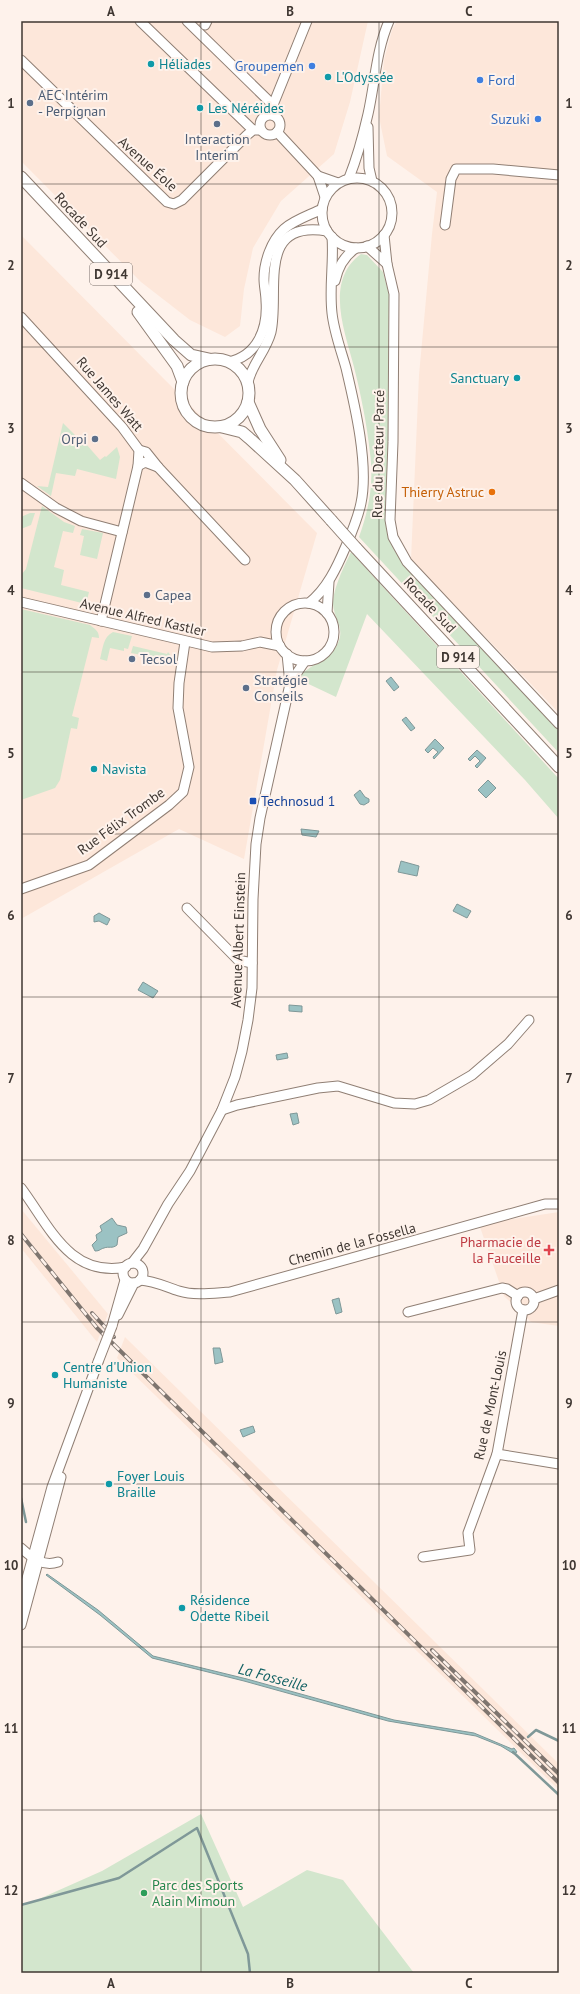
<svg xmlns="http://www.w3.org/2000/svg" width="580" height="1994" font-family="'PT Sans',sans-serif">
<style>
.built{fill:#fde7da}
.green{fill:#d3e6cd}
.water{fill:#9bc2c3;stroke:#7f9898}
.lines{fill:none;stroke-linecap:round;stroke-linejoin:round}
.stream{stroke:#7f9898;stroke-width:2.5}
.minor-casing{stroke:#907f74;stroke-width:11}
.major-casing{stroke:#907f74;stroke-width:13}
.minor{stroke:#fff;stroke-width:9}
.major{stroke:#fff;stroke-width:11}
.rail-casing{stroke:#7e756f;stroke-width:4}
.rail{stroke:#fef2eb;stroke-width:2.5;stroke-dasharray:8;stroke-linecap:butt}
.minor-bridge-casing{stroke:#907f74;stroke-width:11;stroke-linecap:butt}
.major-bridge-casing{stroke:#907f74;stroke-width:13;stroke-linecap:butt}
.minor-bridge{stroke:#fff;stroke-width:9}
.major-bridge{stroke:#fff;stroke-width:11}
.grid{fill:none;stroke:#3f3732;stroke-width:1;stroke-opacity:0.55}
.culture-dot{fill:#0f9aa8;stroke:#fef2eb;stroke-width:1.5}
.shop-dot{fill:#3f7fe0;stroke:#fef2eb;stroke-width:1.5}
.service-dot{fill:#5c6f8a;stroke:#fef2eb;stroke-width:1.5}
.food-dot{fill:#e8710a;stroke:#fef2eb;stroke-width:1.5}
.transit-dot{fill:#1a4fb4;stroke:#fef2eb;stroke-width:1.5}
.health-dot{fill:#e0444e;stroke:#fef2eb;stroke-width:1.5}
.leisure-dot{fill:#2e9e5b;stroke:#fef2eb;stroke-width:1.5}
.labels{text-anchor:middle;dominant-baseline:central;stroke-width:4;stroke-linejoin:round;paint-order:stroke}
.shield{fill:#fef2eb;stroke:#786f6a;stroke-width:1}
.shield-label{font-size:13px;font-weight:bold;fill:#3f3732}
.culture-label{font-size:14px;fill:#0d838f;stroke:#fef2eb;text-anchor:start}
.shop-label{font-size:14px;fill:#366cbe;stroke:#fef2eb;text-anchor:end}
.service-label{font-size:14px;fill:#4e5e75;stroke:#fef2eb;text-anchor:start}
.street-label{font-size:14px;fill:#3f3732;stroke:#fef2eb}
.food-label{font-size:14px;fill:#c56008;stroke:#fef2eb;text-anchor:end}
.transit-label{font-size:14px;fill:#164399;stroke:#fef2eb;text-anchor:start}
.health-label{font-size:14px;fill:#be3a42;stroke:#fef2eb;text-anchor:end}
.leisure-label{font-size:14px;fill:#27864d;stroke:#fef2eb;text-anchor:start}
.water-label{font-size:15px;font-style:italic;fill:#136264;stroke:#fef2eb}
.neatline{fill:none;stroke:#3f3732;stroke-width:1.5}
.grid-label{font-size:13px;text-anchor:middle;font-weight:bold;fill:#3f3732}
</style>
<rect width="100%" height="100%" fill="#fef2eb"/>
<!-- built -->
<g class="built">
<path d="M21 21H368L350 102 334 154 281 201 253 248 244 289 240 326 225 337 190 320 141 282 21 161Z"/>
<path d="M397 21H559V713L411 560 419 375 432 234 437 192 387 156 379 117 384 60 392 30Z"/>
<path d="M21 235 317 533 277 670 244 859 179 829 21 919Z"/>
<path d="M21 1209 108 1314 97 1342 21 1248Z"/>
<path d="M559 1212V1326L531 1322 504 1296 480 1227 494 1222Z"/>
<path d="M125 1337 559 1764V1790L117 1358Z"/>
</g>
<!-- green -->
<g class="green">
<path d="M361 254 367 255 383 272 389 295 388 442 385 520 389 538 394 550 404 564 559 731V753L359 537C369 509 374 483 370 453 367 425 361 395 354 367 345 332 324 281 361 254Z"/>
<path d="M63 423 77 437 79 436 100 460 105 456 106 457 117 447 120 457 116 479 77 469 75 476 56 473 51 496 37 486 48 487Z"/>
<path d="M42 506 64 522 75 526 73 533 63 531 54 567 64 570 61 585 89 592 86 604 21 588V575L26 569Z"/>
<path d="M30 513H35L31 525 21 529V517Z"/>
<path d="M82 529 103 533 97 559 80 555 84 536 80 535Z"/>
<path d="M351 552 559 779V819L525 780 367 614 336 697 298 679C310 662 330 662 338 643 345 628 334 619 333 604 333 589 344 566 351 552Z"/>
<path d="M21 609 90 625C95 629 99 631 99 638L92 637 72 716 79 718 77 729 71 728 60 780 55 788 21 800Z"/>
<path d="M113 632 132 636 128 649 124 648V651L110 648 107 661 100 659C103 648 103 637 113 632Z"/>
<path d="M133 646 167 654 168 652 171 656 169 660 131 653Z"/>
<path d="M201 1814 243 1907 307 1870 343 1880 414 1973H21V1907L102 1871Z"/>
</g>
<!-- water -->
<g class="water">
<path d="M391 677 399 687 394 691 386 681Z"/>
<path d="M406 717 415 728 411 731 402 720Z"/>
<path d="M435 739 444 748 434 759 433 757 438 752 433 748 428 753 425 750Z"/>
<path d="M477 750 486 758 477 768 475 766 480 761 475 756 470 761 468 759Z"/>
<path d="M488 780 496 788 486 798 478 790Z"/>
<path d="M360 790 365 797 369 799V802L364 805 360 804 354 795Z"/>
<path d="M301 829 319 831 316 837 302 835Z"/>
<path d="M401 861 419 866 417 876 398 872Z"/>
<path d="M457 904 471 911 467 918 453 911Z"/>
<path d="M99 913 110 919 107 925 99 921 94 922V916Z"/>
<path d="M143 982 158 991 153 998 138 990Z"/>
<path d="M289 1005 302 1006V1012L289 1011Z"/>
<path d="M287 1053 288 1058 277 1060 276 1055Z"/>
<path d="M297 1113 299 1123 293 1125 290 1114Z"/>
<path d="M112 1218 117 1225 126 1227 127 1233 118 1237 117 1245C112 1249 109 1246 104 1248 100 1249 100 1251 95 1251L92 1245 97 1240 96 1235 102 1231 100 1226Z"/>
<path d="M339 1298 342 1312 336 1314 332 1300Z"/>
<path d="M213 1348H220L223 1362 215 1364Z"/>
<path d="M253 1426 255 1432 243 1437 240 1430Z"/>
<path d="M47 1574 98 1610 153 1656 247 1679 394 1720 474 1733 512 1749 514 1748 517 1752 514 1754 501 1746 476 1736 388 1721 244 1681 152 1658 100 1615 46 1575Z"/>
</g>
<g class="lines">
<!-- stream -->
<g class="stream">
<path d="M21 1498 26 1522"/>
<path d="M528 1737 536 1730 559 1741"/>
<path d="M513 1752 559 1795"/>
<path d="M21 1905 119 1878 197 1828 248 1954 250 1973"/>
</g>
<!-- minor casing -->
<g class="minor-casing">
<g id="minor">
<path d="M140 21 253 130"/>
<path d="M187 21 273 105"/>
<path d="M205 25 207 21"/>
<path d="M21 60 167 202 174 204 182 200 247 135 253 130H261"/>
<circle cx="270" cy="125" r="10"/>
<path d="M275 116 273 105 307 21"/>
<path d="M368 127 369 168 372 181"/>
<path d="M277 132 318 176 338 183"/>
<path d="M318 176 325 197"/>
<path d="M349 178C357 158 363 136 368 114 375 83 376 51 389 21"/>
<circle cx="357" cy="213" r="35"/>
<path d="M445 225 451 179 456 169H493L559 175"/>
<path d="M367 246 387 264 384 235"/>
<path d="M387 264 394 294 393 442 390 520 393 537 407 562 559 724"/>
<path d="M335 281C338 267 344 256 356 248"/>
<path d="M21 317 122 427 139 450 138 466 101 621"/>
<path d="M228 362C258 356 268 328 266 301 266 294 264 286 264 279 264 262 271 241 284 229 294 220 310 215 322 209"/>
<path d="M248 382C252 364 266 351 271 332 280 292 255 219 327 231"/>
<path d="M138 466 145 462 158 467 146 452 139 450"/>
<path d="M158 467 245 560"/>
<path d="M21 483 56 508 81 521 122 532"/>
<path d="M21 602 212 647 242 646 260 642 280 646"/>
<path d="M309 603C327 589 337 567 346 546 352 532 358 518 361 503 369 465 355 406 346 368 341 350 334 332 332 313 329 287 334 262 332 237"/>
<circle cx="305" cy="632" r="29"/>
<path d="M327 613 329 582"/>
<path d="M290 683 305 661"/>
<path d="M21 889 89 865 169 805 183 792 189 767 178 708 179 683 185 642"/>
<path d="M187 908 238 960 252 963"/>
<path d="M222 1110 237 1105 318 1088 338 1086 394 1103 415 1104 429 1100 472 1075 508 1044 529 1020"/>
<path d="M21 1188C49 1225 69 1278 126 1267"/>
<path d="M132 1263 143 1249 168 1204 190 1171 222 1110 235 1077 242 1051 248 1020 252 988 253 899 256 844 260 818 290 684 287 654"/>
<circle cx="133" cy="1273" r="10"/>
<path d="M140 1280C155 1281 166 1287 179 1291 195 1296 214 1293 230 1292L545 1204H559"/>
<circle cx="525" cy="1301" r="9"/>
<path d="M534 1299 559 1290"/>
<path d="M408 1312 502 1288 507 1289 518 1296"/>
<path d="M118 1315 134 1283"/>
<path d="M112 1326 125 1280"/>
<path d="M497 1454 559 1464"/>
<path d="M21 1548C32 1558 43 1567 58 1562"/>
<path d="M423 1557 470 1550 468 1533 497 1454 523 1310"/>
<path d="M21 1600 52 1487 98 1362"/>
<path d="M21 1625 61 1477"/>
</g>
</g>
<!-- major casing -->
<g class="major-casing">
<g id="major">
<path d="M21 177 174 340 191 355 209 359"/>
<path d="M138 312 177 366 183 382"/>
<circle cx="215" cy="393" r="34"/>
<path d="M248 402 260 429 280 460"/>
<path d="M222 427 242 432 249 438 295 480 331 520"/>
<path d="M356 548 559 767"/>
</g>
</g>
<!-- minor -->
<use href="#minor" class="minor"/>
<!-- major -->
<use href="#major" class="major"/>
<!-- rail casing -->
<g class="rail-casing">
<g id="rail">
<path d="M21 1234 97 1328 559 1783"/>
<path d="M92 1313 114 1337"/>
<path d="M432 1650 559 1774"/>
</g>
</g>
<!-- rail -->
<use href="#rail" class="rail"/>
<!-- minor-bridge casing -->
<g class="minor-bridge-casing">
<path id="minor-bridge" d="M98 1362 112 1326"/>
</g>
<!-- major-bridge casing -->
<g class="major-bridge-casing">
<path id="major-bridge" d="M331 520 356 548"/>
</g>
<!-- minor-bridge -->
<use href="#minor-bridge" class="minor-bridge"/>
<!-- major-bridge -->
<use href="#major-bridge" class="major-bridge"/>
</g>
<!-- grid -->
<path class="grid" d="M201 21V1973M379 21V1973M21 184H559M21 347H559M21 510H559M21 672H559M21 834H559M21 997H559M21 1160H559M21 1322H559M21 1484H559M21 1647H559M21 1810H559"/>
<!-- markers -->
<g class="culture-dot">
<circle cx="151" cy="64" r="4"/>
<circle cx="328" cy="77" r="4"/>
<circle cx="200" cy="108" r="4"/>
<circle cx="517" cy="378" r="4"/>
<circle cx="94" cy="769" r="4"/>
<circle cx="55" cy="1375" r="4"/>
<circle cx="109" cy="1484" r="4"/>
<circle cx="182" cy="1608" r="4"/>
</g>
<g class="shop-dot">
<circle cx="312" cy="66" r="4"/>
<circle cx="480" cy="80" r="4"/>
<circle cx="538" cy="119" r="4"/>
</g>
<g class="service-dot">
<circle cx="30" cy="103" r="4"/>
<circle cx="217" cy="124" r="4"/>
<circle cx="95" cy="439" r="4"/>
<circle cx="147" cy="595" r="4"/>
<circle cx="132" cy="659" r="4"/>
<circle cx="246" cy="688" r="4"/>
</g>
<circle class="food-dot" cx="492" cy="492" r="4"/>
<rect class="transit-dot" x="249" y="797" width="8" height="8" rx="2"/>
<path class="health-dot" d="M547 1244h4v4h4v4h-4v4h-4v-4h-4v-4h4z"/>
<circle class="leisure-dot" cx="144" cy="1893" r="4"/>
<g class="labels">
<!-- shield labels -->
<g class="shield">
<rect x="90" y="263" width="42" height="22" rx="3"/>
<rect x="437" y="646" width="42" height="22" rx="3"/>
</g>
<g class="shield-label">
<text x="111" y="274">D 914</text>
<text x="458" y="657">D 914</text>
</g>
<!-- culture labels -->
<g class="culture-label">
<text x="159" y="64">Héliades</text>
<text x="336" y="77">L'Odyssée</text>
<text x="208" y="108">Les Néréides</text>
<text x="509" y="378" text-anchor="end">Sanctuary</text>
<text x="102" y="769">Navista</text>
<text x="63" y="1367">Centre d'Union<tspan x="63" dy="16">Humaniste</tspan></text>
<text x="117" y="1476">Foyer Louis<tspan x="117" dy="16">Braille</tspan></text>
<text x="190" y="1600">Résidence<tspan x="190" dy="16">Odette Ribeil</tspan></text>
</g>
<!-- shop labels -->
<g class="shop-label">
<text x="304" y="66">Groupemen</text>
<text x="488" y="80" text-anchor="start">Ford</text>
<text x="530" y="119">Suzuki</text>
</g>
<!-- service labels -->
<g class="service-label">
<text x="38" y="95">AEC Intérim<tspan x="38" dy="16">- Perpignan</tspan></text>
<text x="217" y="139" text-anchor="middle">Interaction<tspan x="217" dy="16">Interim</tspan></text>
<text x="87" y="439" text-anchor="end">Orpi</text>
<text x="155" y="595">Capea</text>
<text x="140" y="659">Tecsol</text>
<text x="254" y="680">Stratégie<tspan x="254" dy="16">Conseils</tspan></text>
</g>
<!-- street labels -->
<g class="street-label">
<text transform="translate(148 164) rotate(42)">Avenue Éole</text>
<text transform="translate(81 220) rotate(47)">Rocade Sud</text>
<text transform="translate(110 394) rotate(49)">Rue James Watt</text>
<text transform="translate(378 454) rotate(-89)">Rue du Docteur Parcé</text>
<text transform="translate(430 605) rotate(47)">Rocade Sud</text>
<text transform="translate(143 617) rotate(13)">Avenue Alfred Kastler</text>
<text transform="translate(121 821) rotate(-36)">Rue Félix Trombe</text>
<text transform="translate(238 940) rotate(-88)">Avenue Albert Einstein</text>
<text transform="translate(352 1244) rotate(-15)">Chemin de la Fossella</text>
<text transform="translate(490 1405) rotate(-78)">Rue de Mont-Louis</text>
</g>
<!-- food labels -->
<g class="food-label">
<text x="484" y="492">Thierry Astruc</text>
</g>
<!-- transit labels -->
<g class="transit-label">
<text x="261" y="801">Technosud 1</text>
</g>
<!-- health labels -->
<g class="health-label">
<text x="541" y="1242">Pharmacie de<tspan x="541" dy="16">la Fauceille</tspan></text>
</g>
<!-- leisure labels -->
<g class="leisure-label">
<text x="152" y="1885">Parc des Sports<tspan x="152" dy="16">Alain Mimoun</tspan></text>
</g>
<!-- water labels -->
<g class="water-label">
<text transform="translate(273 1677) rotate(15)">La Fosseille</text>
</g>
</g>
<!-- border -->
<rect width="580" height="1994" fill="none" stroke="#fef2eb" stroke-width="44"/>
<rect x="22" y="22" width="536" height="1950" class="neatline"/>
<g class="grid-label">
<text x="111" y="16">A</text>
<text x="290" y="16">B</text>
<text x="469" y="16">C</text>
<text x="11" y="108">1</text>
<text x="569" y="108">1</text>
<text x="11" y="270">2</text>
<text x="569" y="270">2</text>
<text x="11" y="433">3</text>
<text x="569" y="433">3</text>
<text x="11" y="595">4</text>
<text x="569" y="595">4</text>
<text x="11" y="758">5</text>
<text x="569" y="758">5</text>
<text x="11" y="920">6</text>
<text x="569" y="920">6</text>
<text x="11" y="1083">7</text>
<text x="569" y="1083">7</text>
<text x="11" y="1245">8</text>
<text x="569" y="1245">8</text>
<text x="11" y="1408">9</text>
<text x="569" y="1408">9</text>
<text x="11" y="1570">10</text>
<text x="569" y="1570">10</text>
<text x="11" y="1733">11</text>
<text x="569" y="1733">11</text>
<text x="11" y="1895">12</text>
<text x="569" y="1895">12</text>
<text x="111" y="1988">A</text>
<text x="290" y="1988">B</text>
<text x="469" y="1988">C</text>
</g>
</svg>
